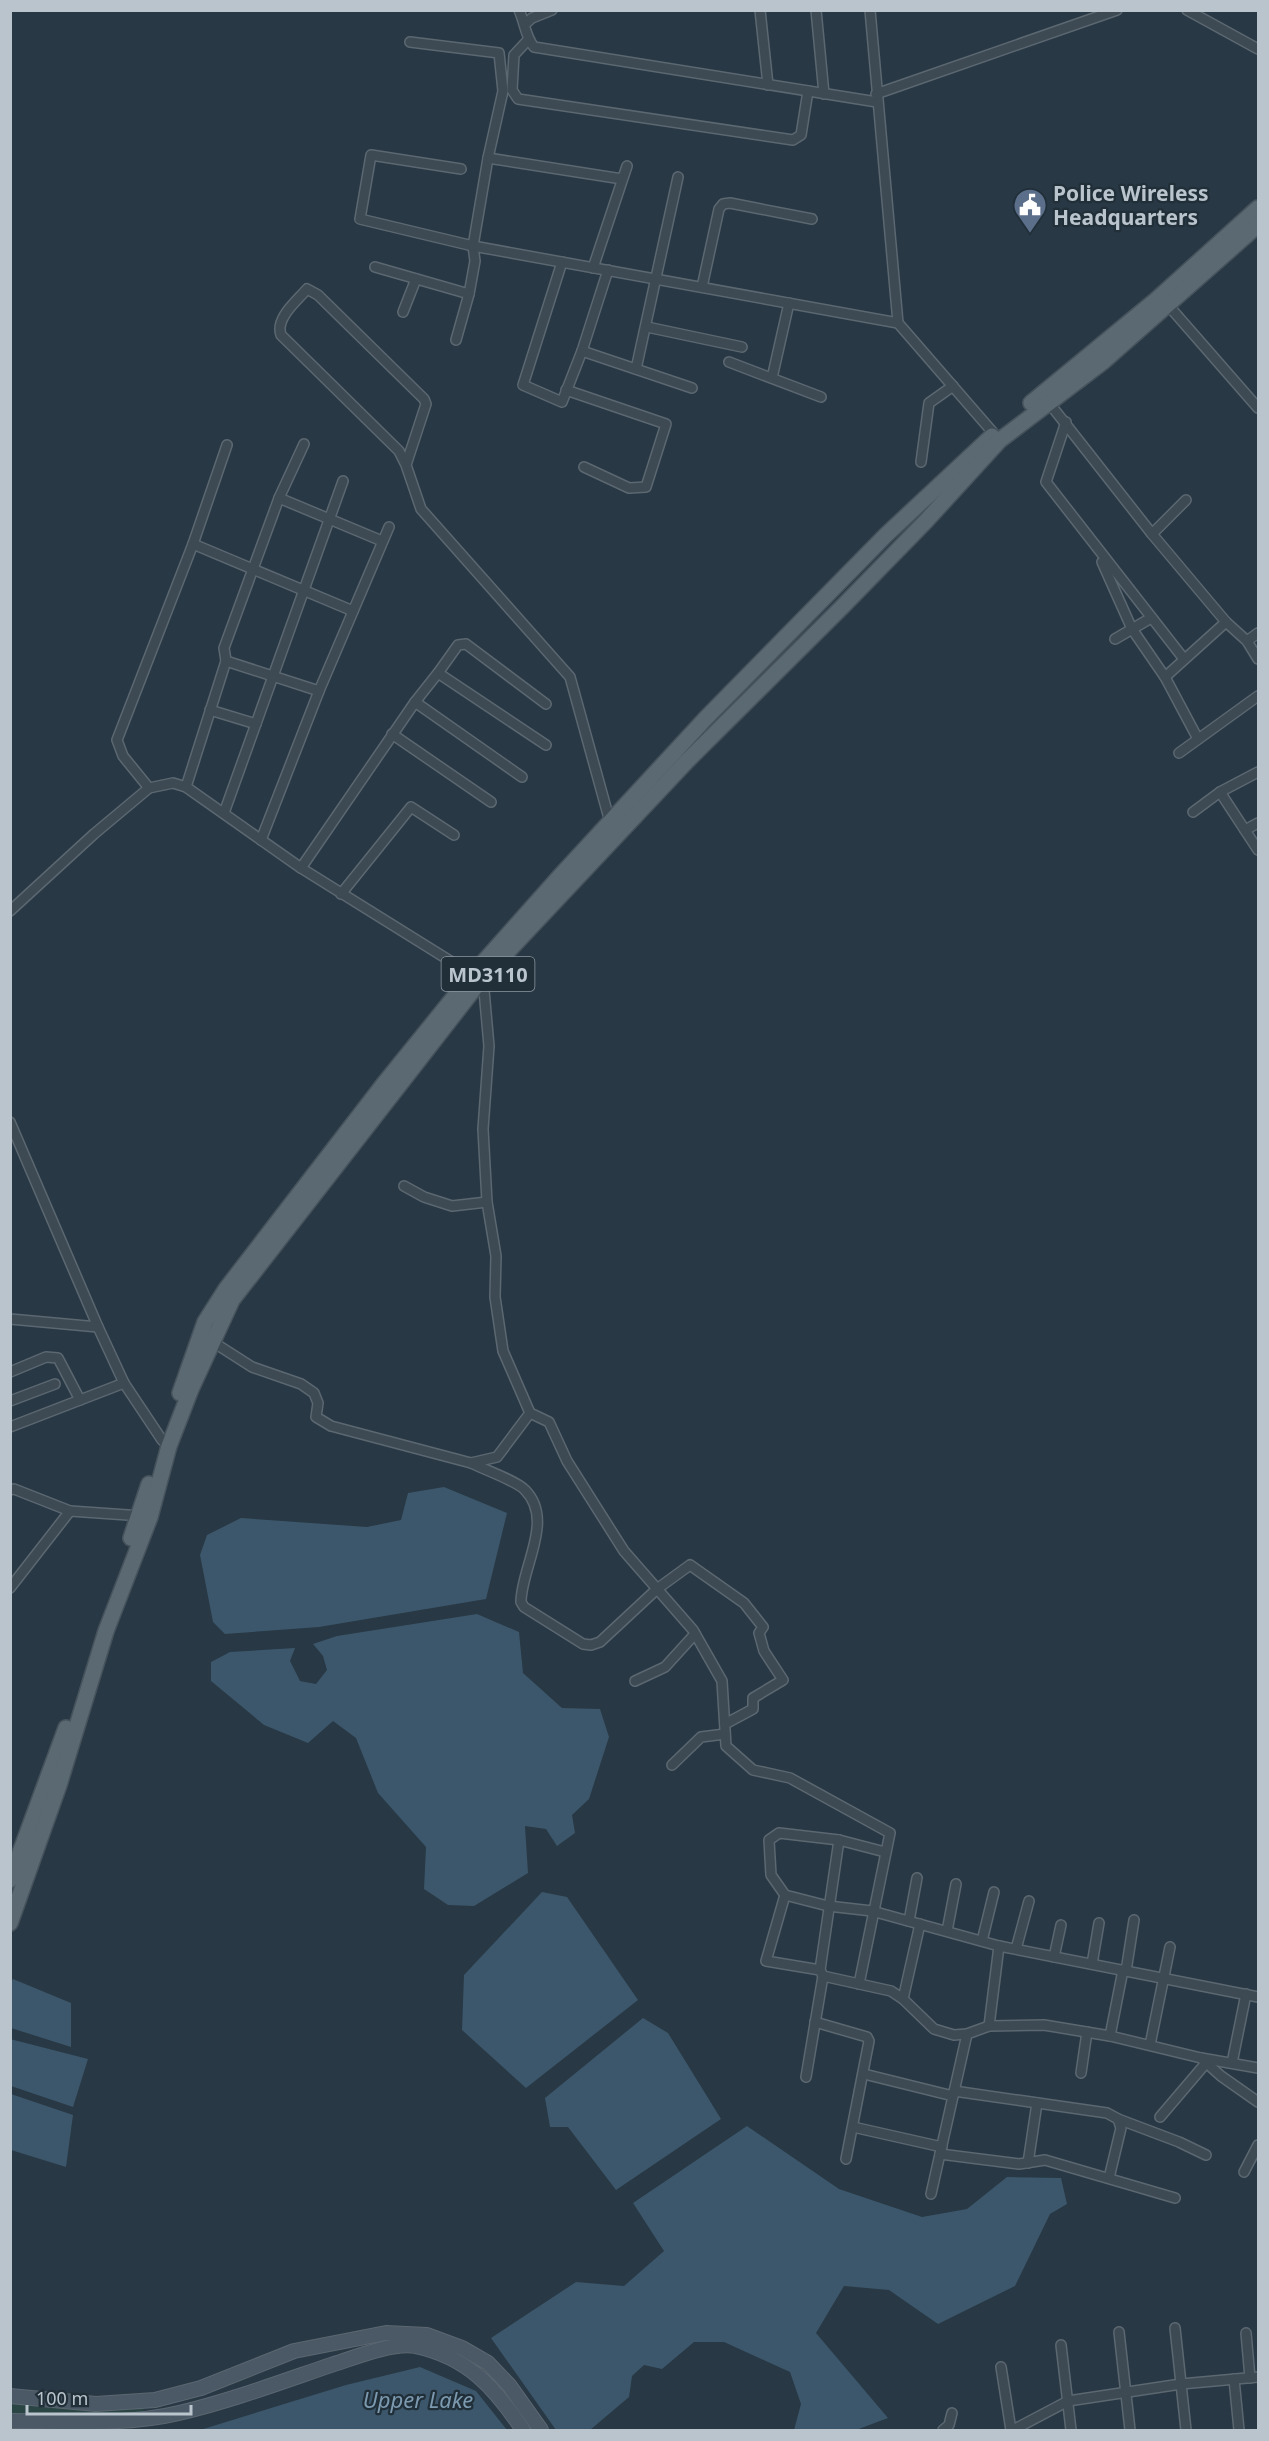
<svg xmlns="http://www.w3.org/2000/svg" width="1269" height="2441" font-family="'Noto Sans',sans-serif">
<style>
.green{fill:#2a4544}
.water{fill:#3c576b}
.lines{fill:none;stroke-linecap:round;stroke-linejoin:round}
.minor-casing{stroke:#5b6771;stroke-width:12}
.secondary-casing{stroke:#5b6771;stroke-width:16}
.primary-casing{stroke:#46535d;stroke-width:18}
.minor{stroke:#3d4a54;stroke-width:9}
.secondary{stroke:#4b5967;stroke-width:14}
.primary{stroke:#5b6973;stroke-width:15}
.labels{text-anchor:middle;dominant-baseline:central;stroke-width:4.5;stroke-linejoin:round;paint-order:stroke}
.shield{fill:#212f39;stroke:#8c97a1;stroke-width:1.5}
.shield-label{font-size:20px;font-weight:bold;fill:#bac4cd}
.poi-label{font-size:21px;font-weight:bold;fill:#bac4cd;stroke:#212f39;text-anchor:start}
.water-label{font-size:22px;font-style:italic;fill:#7b99af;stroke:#212f39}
</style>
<rect width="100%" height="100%" fill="#283844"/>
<!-- green -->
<path class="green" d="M10 2403 123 2408 143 2406 144 2414 11 2415Z"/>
<!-- water -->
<g class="water">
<path d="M444 1487 507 1513 486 1599 319 1627 225 1634 213 1622 200 1555 207 1535 241 1518 367 1527 401 1520 408 1493Z"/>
<path d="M477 1614 519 1632 523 1673 562 1708 600 1709 609 1737 589 1799 572 1815 575 1833 557 1846 546 1829 525 1826 528 1873 474 1906 448 1905 424 1889 426 1847 378 1793 356 1738 333 1721 308 1743 264 1725 211 1681V1662L230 1652 295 1648 290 1661 300 1681 316 1684 327 1670 323 1656 313 1644 337 1636Z"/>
<path d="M542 1892 567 1897 638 2000 526 2088 462 2030 464 1975Z"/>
<path d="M13 1979 71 2003V2047L11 2028 10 1984Z"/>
<path d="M643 2018 668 2033 721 2119 616 2190 568 2127H550L545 2098Z"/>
<path d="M10 2039 88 2059 73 2107 11 2086Z"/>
<path d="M11 2094 73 2115 66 2167 11 2150Z"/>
<path d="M747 2126 839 2189 922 2217 967 2209 1007 2177 1061 2178 1067 2204 1050 2214 1015 2286 938 2324 889 2290 844 2286 816 2333 888 2418 856 2430H794L801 2404 790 2372 724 2342H694L662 2369 644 2365 632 2376 629 2397 590 2430H556L491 2338 576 2282 624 2286 664 2251 633 2203Z"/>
<path d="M420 2367 476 2391 507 2430H200L346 2385Z"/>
</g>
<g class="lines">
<!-- minor casing -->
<g class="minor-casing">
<g id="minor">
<path d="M519 10C525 23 525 36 534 47L877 102"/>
<path d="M760 10 768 85"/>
<path d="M816 10 824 94"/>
<path d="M870 10 898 323 996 436"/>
<path d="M1187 10 1258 49"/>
<path d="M525 24 532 18 552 10"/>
<path d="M528 40 514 55 512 90 518 99 793 140 801 135 808 91"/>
<path d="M410 42 499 53 503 91 488 158 473 246 475 261 469 294 456 340"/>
<path d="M876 94 1117 10"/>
<path d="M488 158 622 179"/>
<path d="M461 169 371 155 360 219 473 246 898 323"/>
<path d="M562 262 523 385 562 402 582 351 608 270"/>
<path d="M375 267 469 294"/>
<path d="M593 268 627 166"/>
<path d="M702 287 719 209 723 204 730 203 812 219"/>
<path d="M1164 303 1168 305 1258 408"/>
<path d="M403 312 416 279"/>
<path d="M647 327 742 347"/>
<path d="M582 351 692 388"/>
<path d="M729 362 821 397"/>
<path d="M636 369 678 177"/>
<path d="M772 378 789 303"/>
<path d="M566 390 666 424 646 487 629 488 584 467"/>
<path d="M1046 399 1152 534 1226 622 1247 641 1258 659"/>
<path d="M1066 422 1046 482 1184 659"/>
<path d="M921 462 929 403 953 386"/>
<path d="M406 465 426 404 424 399 318 295 307 289C297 301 275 318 281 335L399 451 406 465 421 509 570 677 610 822"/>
<path d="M279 498 382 541"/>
<path d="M1152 534 1186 500"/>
<path d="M193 544 353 611"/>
<path d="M1102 562 1132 629 1165 677 1198 739"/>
<path d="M1115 639 1151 618"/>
<path d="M1247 641 1258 633"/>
<path d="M226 661 319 691"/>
<path d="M438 673 458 645 466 644 546 704"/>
<path d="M1165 677 1226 622"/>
<path d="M415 702 438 673 546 745"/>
<path d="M210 710 256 724"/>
<path d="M392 734 491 802"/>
<path d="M1179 753 1258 696"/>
<path d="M186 787 226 661 224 648 279 498 304 444"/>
<path d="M149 788 123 756 117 740 193 544 227 445"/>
<path d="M1220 792 1258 850"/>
<path d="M1193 812 1220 792 1258 772"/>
<path d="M224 813 343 481"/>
<path d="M1245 830 1258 823"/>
<path d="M261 840 319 691 389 527"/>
<path d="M301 868 415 702 522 777"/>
<path d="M341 894 411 807 454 835"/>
<path d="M10 911 94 834 149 788 173 783 186 787 301 868 476 977"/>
<path d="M483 979 489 1046 483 1129 487 1202 496 1256 495 1297 503 1351 530 1413 549 1422 567 1461 624 1551 693 1630 722 1681 726 1746 753 1770 790 1778 890 1833 859 1984"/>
<path d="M10 1122 98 1327 124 1383 162 1440 169 1446"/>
<path d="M404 1186 424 1197 452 1206 487 1202"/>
<path d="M10 1319 98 1327"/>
<path d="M213 1342 252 1367 301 1384 314 1393 318 1403 316 1417 331 1426 471 1463 497 1457 530 1413"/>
<path d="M10 1372 46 1357 58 1358 80 1400"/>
<path d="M10 1401 55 1384"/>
<path d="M10 1427 124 1383"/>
<path d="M471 1463C483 1469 517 1481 525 1490 555 1520 521 1568 521 1602L524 1607 583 1644 591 1645 600 1642 657 1589 690 1565 744 1603 763 1627 759 1633 764 1651 783 1680 753 1698V1709L725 1724"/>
<path d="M10 1490 14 1489 70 1511 142 1516"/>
<path d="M10 1588 70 1511"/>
<path d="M635 1681 665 1667 695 1634"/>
<path d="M672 1765 701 1737 725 1734"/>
<path d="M885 1852 839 1840 779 1833 769 1840 771 1875 785 1895 828 1906 872 1911 999 1946 1258 1997"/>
<path d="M785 1895 766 1961 820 1970 823 1976 891 1991 903 1999 934 2029 954 2035 967 2034 989 2026 1044 2025 1110 2036 1201 2058 1258 2068"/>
<path d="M909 1921 917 1878"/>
<path d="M947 1931 956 1884"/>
<path d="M982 1941 994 1892"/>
<path d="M1016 1949 1029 1901"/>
<path d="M1054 1957 1061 1925"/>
<path d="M1092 1964 1099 1923"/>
<path d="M820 1970 839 1840"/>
<path d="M1126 1971 1134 1920"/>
<path d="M903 1999 920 1924"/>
<path d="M815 2022 867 2037 869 2041 846 2159"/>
<path d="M989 2026 999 1946"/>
<path d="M1110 2036 1123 1970"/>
<path d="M1150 2045 1170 1947"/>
<path d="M1201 2058 1221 2076 1258 2102"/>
<path d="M1232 2063 1246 1994"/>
<path d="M1081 2073 1087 2032"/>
<path d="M864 2074 953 2096"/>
<path d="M806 2077 823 1976"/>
<path d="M954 2091 1107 2113 1118 2119 1121 2128 1109 2178"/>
<path d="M1160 2117 1206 2063"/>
<path d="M1118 2119 1179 2142 1206 2155"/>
<path d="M853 2127 942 2147"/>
<path d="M940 2154 1019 2164 1045 2160 1175 2198"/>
<path d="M1028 2163 1037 2103"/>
<path d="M1244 2172 1258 2145"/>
<path d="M931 2194 967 2034"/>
<path d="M1175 2328 1186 2430"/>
<path d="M1119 2332 1130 2430"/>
<path d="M1246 2333 1250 2378"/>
<path d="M1061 2345 1071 2430"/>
<path d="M1001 2367 1011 2430"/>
<path d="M1234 2379 1239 2430"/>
<path d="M943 2430 949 2425 952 2413"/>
<path d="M1013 2430 1068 2401 1181 2384 1258 2377"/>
</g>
</g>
<!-- secondary casing -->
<g class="secondary-casing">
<g id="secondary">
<path d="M10 2396 96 2404 155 2400 201 2388 294 2351 386 2333 427 2335 462 2348 488 2363 509 2385 541 2430"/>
<path d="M10 2421C67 2421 124 2426 179 2413 230 2401 281 2382 331 2365 353 2358 393 2342 415 2346 468 2357 495 2388 523 2430"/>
</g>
</g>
<!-- primary casing -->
<g class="primary-casing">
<g id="primary">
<path d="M1031 403 1156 300 1258 208"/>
<path d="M180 1393 205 1322 226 1289 383 1085 472 975 561 875 706 718 886 535 992 436"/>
<path d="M131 1538 149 1484"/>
<path d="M10 1880 66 1728"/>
<path d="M10 1923 59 1785 106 1631 150 1517 169 1446 191 1389 232 1300 481 980 686 762 842 607 926 521 1000 440 1104 361 1258 225"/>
</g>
</g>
<!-- minor -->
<use href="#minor" class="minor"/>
<!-- secondary -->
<use href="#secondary" class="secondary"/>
<!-- primary -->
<use href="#primary" class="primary"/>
</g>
<!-- icons -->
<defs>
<g id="civic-pin" transform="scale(1.725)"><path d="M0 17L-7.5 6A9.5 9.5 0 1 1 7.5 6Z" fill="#5c6f8a" stroke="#212f39"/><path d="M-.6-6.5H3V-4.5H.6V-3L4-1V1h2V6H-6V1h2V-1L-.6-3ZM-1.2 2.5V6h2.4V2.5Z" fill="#fff"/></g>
</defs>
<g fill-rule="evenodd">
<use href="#civic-pin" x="1030" y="205"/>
</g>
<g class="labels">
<!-- shield labels -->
<rect class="shield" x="441.5" y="957" width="93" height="34" rx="4.5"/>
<g class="shield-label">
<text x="488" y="974">MD3110</text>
</g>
<!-- poi labels -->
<g class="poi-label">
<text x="1053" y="193">Police Wireless<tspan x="1053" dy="24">Headquarters</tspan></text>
</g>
<!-- water labels -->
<g class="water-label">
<text x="418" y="2399">Upper Lake</text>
</g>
</g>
<!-- border -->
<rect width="1269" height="2441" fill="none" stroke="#bac4cd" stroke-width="24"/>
<!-- scale -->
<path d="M27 2405v9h164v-9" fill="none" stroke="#bac4cd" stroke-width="3"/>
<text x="36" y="2405" font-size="18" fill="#bac4cd" stroke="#212f39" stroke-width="4.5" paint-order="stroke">100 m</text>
</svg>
